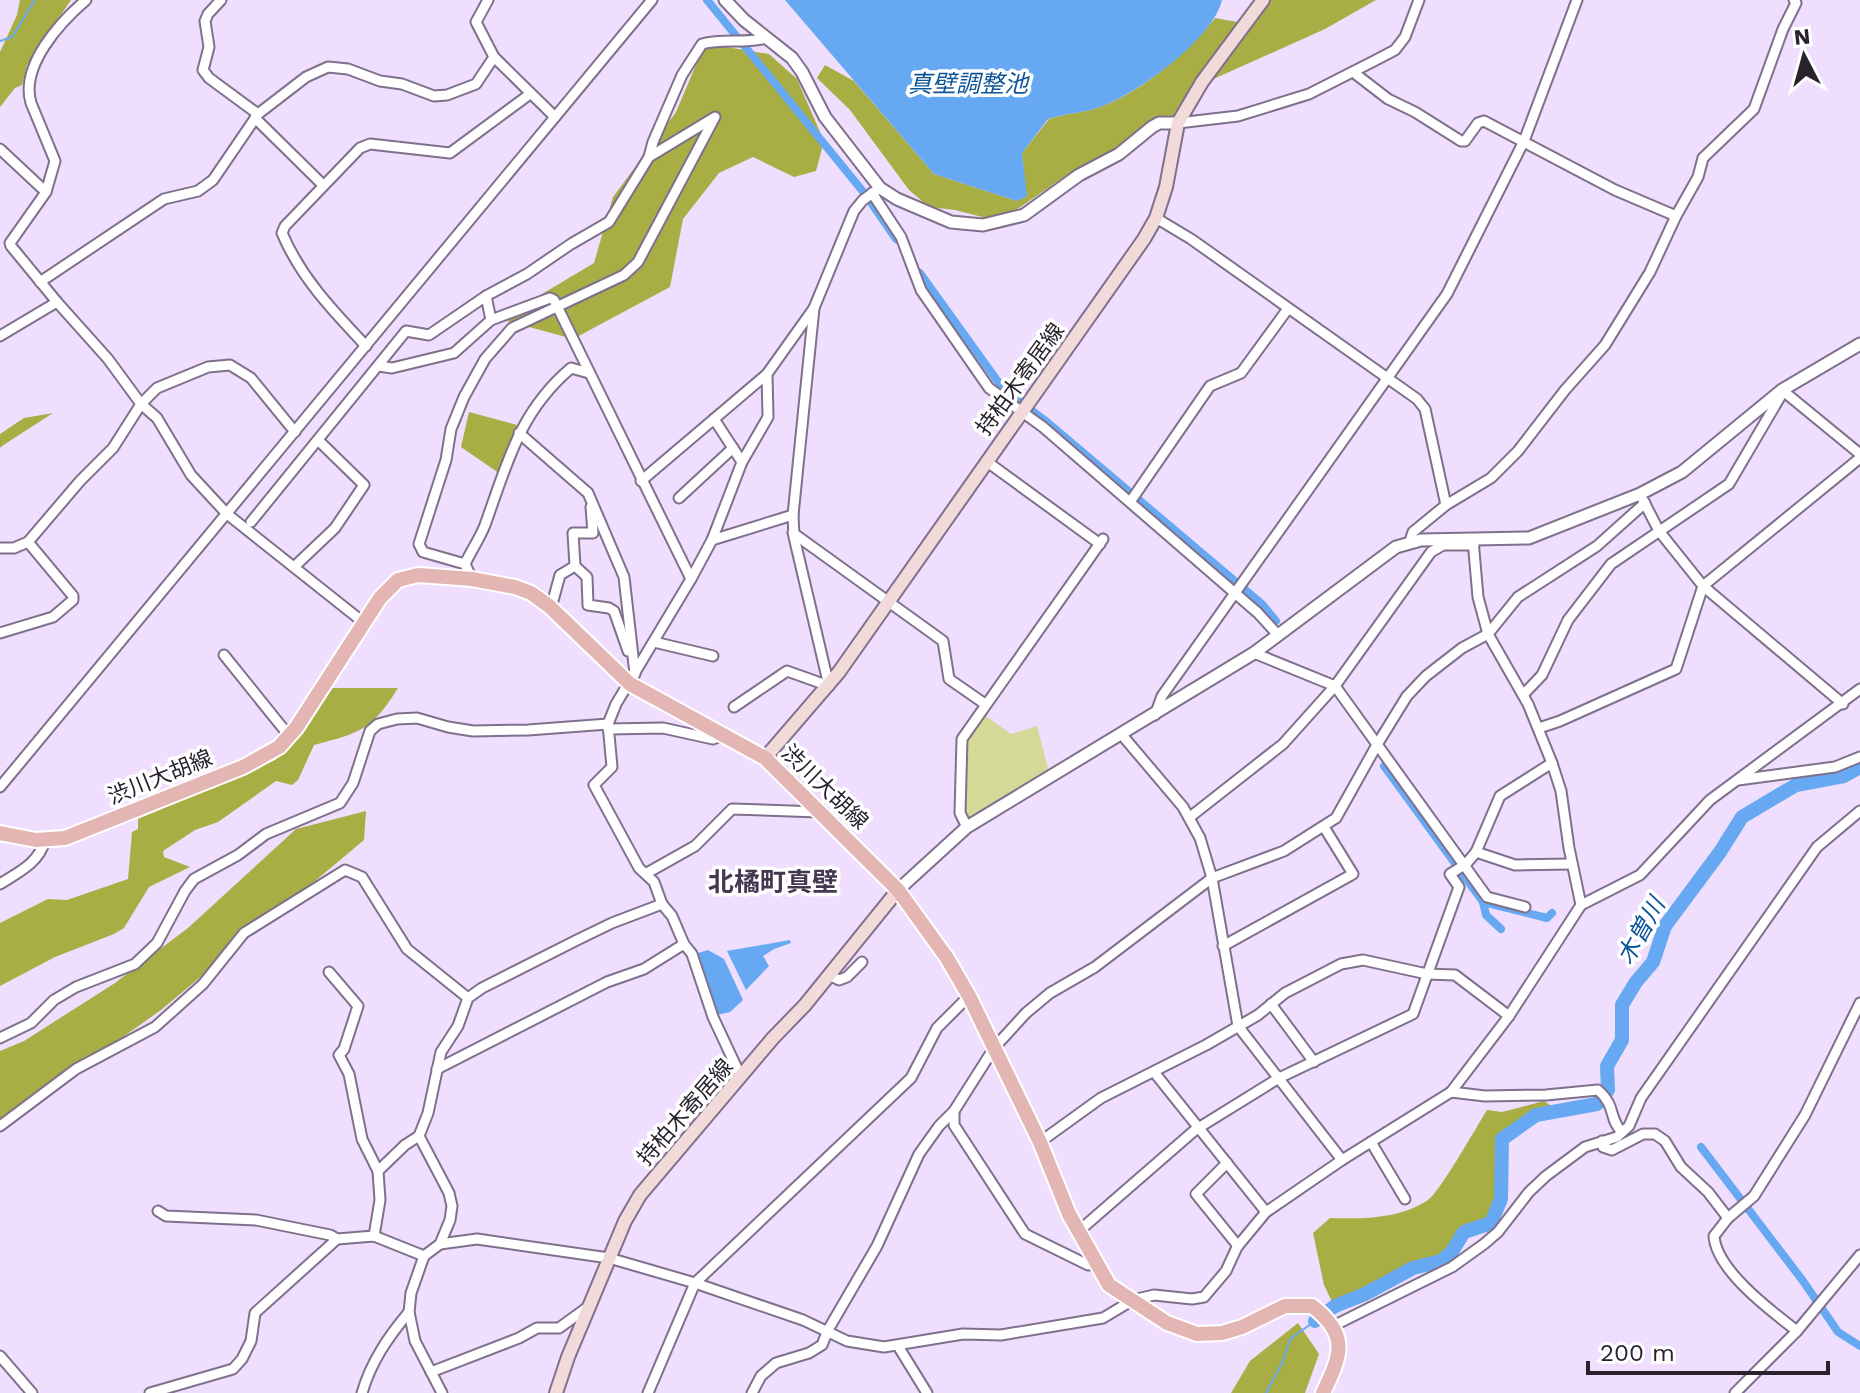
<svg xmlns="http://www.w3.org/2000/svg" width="1860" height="1393" font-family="'Work Sans','Noto Sans JP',sans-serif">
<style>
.green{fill:#d4d998}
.forest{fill:#a9ae44}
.water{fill:#66a8f2}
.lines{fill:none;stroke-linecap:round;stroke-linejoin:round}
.stream{stroke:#66a8f2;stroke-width:2}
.canal{stroke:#66a8f2;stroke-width:8}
.river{stroke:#66a8f2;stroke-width:14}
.minor-casing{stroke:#7f708b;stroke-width:13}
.tertiary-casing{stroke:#7f708b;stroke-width:15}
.secondary-casing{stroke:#7f708b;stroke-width:16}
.primary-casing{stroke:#fff;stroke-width:18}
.minor{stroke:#fff;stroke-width:9}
.tertiary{stroke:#fff;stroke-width:11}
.secondary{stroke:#f1dad9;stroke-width:12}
.primary{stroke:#e3b5b3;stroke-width:14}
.labels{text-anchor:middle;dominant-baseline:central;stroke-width:7;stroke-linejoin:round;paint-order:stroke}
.street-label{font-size:22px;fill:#28222d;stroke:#fff}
.water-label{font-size:24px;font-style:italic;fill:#0e5598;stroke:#fff}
.quarter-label{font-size:26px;font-weight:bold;fill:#453750;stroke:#fff}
</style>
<rect width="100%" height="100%" fill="#efdefd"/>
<!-- green -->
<path class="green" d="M983 714 1011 734 1037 726 1049 772 967 820 963 813 964 742Z"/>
<!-- forest -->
<g class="forest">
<path d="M20 0H71L27 65 22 85 15 88 0 107V52L17 15Z"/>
<path d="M1269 0H1376L1325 29 1200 85 1175 119 1164 117 1151 120 1139 134 1116 150 1077 168 1019 208 990 219 955 210 929 207 909 190 850 110 817 78 825 65 854 81 934 174 1017 201 1026 196 1022 153 1049 119C1066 113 1085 113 1103 106 1144 90 1188 52 1215 18L1249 24Z"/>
<path d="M715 45 769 54 797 79 824 141 816 171 794 177 753 157 719 173 683 219 670 287 573 339 500 319 594 263 613 197 676 112 704 46Z"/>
<path d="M469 412 517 425 506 478 461 447Z"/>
<path d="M53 413 2 446 0 448V434L24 418Z"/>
<path d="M331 688H398C372 730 360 733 314 745L298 780 292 785 276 781 218 822 195 830 163 851 164 857 190 867 149 887 124 928 114 934 55 957 0 986V923L48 899 67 900 128 879 132 832 138 829V819L275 760 291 747Z"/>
<path d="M366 811 364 840 161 1010 0 1124V1051L24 1041 115 983 188 928 296 829Z"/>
<path d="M1544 1101 1554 1108 1526 1118 1501 1138 1498 1198 1490 1221 1462 1231 1445 1256 1440 1259 1413 1266 1363 1293 1333 1304 1324 1285 1313 1233 1330 1218C1364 1219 1399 1219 1428 1200 1440 1192 1477 1126 1487 1110L1502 1112Z"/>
<path d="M1298 1323 1319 1354 1305 1393H1231L1250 1361Z"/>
</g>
<!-- water -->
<g class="water">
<path d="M785 0H1222C1213 39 1139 92 1103 106 1085 113 1066 113 1048 119L1022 153 1027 196 1017 201 934 174Z"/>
<path d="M790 940 791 943 774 949 763 956 769 966 746 990 727 951Z"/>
<path d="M708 950 724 959 743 1000 730 1012 717 1015 698 953Z"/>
</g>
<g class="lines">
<!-- stream -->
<g class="stream">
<path d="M0 41 12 37 35 0"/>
<path d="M1266 1393 1283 1361 1290 1339 1315 1321"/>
</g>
<!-- canal -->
<g class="canal">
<path d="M707 0 865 194 896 239"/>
<path d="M920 273 1004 390 1047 422 1262 604 1276 621"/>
<path d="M1384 766 1483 902 1486 915 1501 929"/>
<path d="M1483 902 1547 918 1552 913"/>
<path d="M1701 1147 1803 1281 1838 1332 1860 1346"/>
</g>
<!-- river -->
<path class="river" d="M1315 1321 1335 1306 1365 1294 1413 1268 1441 1261 1451 1253 1464 1232 1491 1223 1501 1199 1502 1139 1536 1115 1597 1104 1608 1090 1607 1066 1622 1040V1005L1636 982 1653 962 1665 926 1720 852 1742 817 1796 785 1844 776 1860 767"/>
<!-- minor casing -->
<g class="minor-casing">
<g id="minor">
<path d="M86 0C60 22 20 66 31 103L55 161 46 192 10 243 11 246 57 302 108 359 141 404 157 418 191 475 227 514 363 622"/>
<path d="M221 0 208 14 205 21 209 47 203 70 209 78 258 114"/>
<path d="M494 57 555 117"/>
<path d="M1353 72 1388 99 1415 112 1461 141H1465L1478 123 1484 121 1615 190 1676 216"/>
<path d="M255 118 323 185"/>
<path d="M1178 123 1238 116 1309 94 1374 61 1395 50 1405 37 1419 0"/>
<path d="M0 149 46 192"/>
<path d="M872 193 901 237 921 290 989 388 1043 427 1258 613 1278 635"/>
<path d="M1156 218 1191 239 1417 399 1425 409 1446 505"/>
<path d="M40 282 164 199 198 191 213 180 258 114 306 77 328 67 348 69 380 81 402 84 434 96 447 95 476 84 494 57 476 22 488 0"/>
<path d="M0 336 57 302"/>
<path d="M366 346C333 311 301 278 282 233L285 226 360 148 370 144 450 153 530 94"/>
<path d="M379 366 392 368 454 353 491 320"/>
<path d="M714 419 742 462"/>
<path d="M519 433 588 493 624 577 635 674"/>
<path d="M986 461 1100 544"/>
<path d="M641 481 767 374"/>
<path d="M679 498 733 448"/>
<path d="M1643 500 1659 531 1703 586 1843 704"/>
<path d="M1130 502 1210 386 1241 373 1287 310"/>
<path d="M251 522 406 331 429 335 486 296"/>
<path d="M793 533 943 641 949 679 985 704"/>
<path d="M712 540 793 515"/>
<path d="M1410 541 1413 532 1446 505 1491 478 1518 451 1565 390 1605 345 1650 272 1676 216 1698 177 1703 158 1754 109 1783 29 1796 3 1794 0"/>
<path d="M0 548H14L28 542 80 481 113 448 141 404 157 388 208 367 230 365 251 378 295 432"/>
<path d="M465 564 423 552 419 544 446 460 451 429 464 397 485 359 512 328 624 275 638 262 715 117 649 157"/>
<path d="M295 566 335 528 364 485 318 440"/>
<path d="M575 566 587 577 588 605 609 608 614 611 628 651H631"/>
<path d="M472 579 465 564C471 551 480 538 485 525 507 464 519 412 571 368L589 373"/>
<path d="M691 579 554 300 550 298 491 320 486 296 527 274 571 244 609 222 649 157 653 142 682 75 702 44C723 38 745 44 766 38"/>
<path d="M551 608 560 575 575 566 573 533H593L591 507"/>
<path d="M0 633 53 617 73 600V596L28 542"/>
<path d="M654 642 713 656"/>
<path d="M1254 653 1335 686 1487 897 1525 907"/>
<path d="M224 655 290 737"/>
<path d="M829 686 794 537 793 515 814 308 854 211 863 200 877 190"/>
<path d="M1523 695 1542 675 1568 620 1611 564 1729 484 1780 397 1782 390 1860 454"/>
<path d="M734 707 787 671 829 686"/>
<path d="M1155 715 1162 696 1447 294 1524 141 1577 0"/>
<path d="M608 724 612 767 594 785 639 868 654 882 662 904"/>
<path d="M1539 728 1560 721 1676 669 1703 586 1860 458"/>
<path d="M608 729 663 728 713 739 723 735"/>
<path d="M1122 735 1183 807 1200 838 1212 878 1238 1026 1342 1160"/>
<path d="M1552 763 1561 791 1569 848 1581 905"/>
<path d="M1738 780 1835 767 1860 757"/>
<path d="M0 787 652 0"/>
<path d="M1190 817 1283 744 1335 686 1431 552 1443 545H1474"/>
<path d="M967 827 960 813 962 739 1103 539"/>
<path d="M1476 852 1515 865 1572 864"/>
<path d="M647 873 695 846 732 809 819 812"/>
<path d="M0 884C19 872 39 863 45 840"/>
<path d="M1223 946 1353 874 1324 827"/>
<path d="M329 972 358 1006 344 1049 339 1055 349 1074 362 1139 378 1171"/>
<path d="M829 975 839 980 847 977 862 962"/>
<path d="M1271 1004 1314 1062"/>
<path d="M0 1038 31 1023 54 1000 76 987 135 964 157 943 185 891 194 879 238 855 266 834 340 803 353 783 370 731 378 724 397 719 417 718 448 727 473 731 528 730 608 724 616 704 691 579 712 540 742 462 768 417 767 374 814 308"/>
<path d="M437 1069 607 982 644 969 684 944"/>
<path d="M1154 1072 1266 1212"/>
<path d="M1451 1092 1485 1096 1546 1095 1598 1090C1617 1107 1608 1118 1622 1132"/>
<path d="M954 1111V1125L1025 1234 1088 1265 1098 1264"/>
<path d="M0 1126 76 1069 155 1027 203 984 244 933 345 870 362 877 407 949 468 998"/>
<path d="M1602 1141 1603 1147 1612 1150 1643 1134H1655L1665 1141 1681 1167 1708 1192 1728 1218 1714 1236C1716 1270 1771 1311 1797 1331"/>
<path d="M1040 1142 1101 1098 1206 1045 1258 1015 1285 993 1341 964 1363 960 1427 974 1455 975 1509 1016"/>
<path d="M1371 1142 1405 1199"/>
<path d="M1227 1163 1196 1194 1238 1246"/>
<path d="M158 1211 166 1216 256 1220 330 1235 337 1239 374 1236 424 1256"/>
<path d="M1728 1218 1754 1196 1805 1115 1860 1003"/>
<path d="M1080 1230 1195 1130 1279 1078 1413 1014 1459 887 1450 874 1466 864 1476 852 1500 796 1552 763 1528 704 1488 634 1478 597 1473 540"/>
<path d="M374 1236 380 1200 378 1171 405 1145 419 1136"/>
<path d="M440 1244 477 1239 609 1258 695 1283 803 1320 847 1341 884 1347 963 1334 1001 1335 1103 1318 1133 1300 1154 1295 1192 1299 1204 1297 1226 1271 1237 1247 1266 1212 1342 1160 1451 1092 1509 1016 1581 905 1640 875 1710 800 1860 689"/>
<path d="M1333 1326 1452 1267 1484 1244 1498 1232 1529 1192 1546 1176 1585 1147 1617 1137 1629 1126 1641 1098 1817 847 1860 811"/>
<path d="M898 1346 927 1393"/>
<path d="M0 1356 32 1393"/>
<path d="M431 1372 519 1338 537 1328H559L588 1307"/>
<path d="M150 1393 233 1369 242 1359 251 1341 255 1313 337 1239"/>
<path d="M362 1393C371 1362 388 1337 409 1312"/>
<path d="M442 1393 415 1341 409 1312 411 1293 424 1256 440 1244 450 1220 452 1206 449 1193 419 1136 428 1113 441 1052 458 1026 468 998 482 988 577 940 612 923 662 904 672 916 684 944 692 954 713 1017 741 1077"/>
<path d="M648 1393 695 1283 911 1078 937 1028 969 996"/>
<path d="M752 1393 761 1376 776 1363 809 1353 822 1345 828 1330 877 1246 919 1154 939 1126 954 1111 994 1048 1026 1013 1050 993 1095 967 1212 878 1284 851 1336 818 1378 743 1407 696 1426 676 1462 648 1488 634 1518 597 1597 546 1645 503"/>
<path d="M1735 1393 1797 1331 1860 1255"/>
</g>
</g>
<!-- tertiary casing -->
<g class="tertiary-casing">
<g id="tertiary">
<path d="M725 0 744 20 792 58 802 72 825 117 880 188 897 199 951 222 983 225 1024 215 1079 175 1119 154 1152 127 1159 123H1178"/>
<path d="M898 890 967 827 1254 653 1396 547 1421 540 1529 538 1640 494 1682 472 1782 390 1860 344"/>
</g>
</g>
<!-- secondary casing -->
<g class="secondary-casing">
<g id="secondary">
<path d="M765 758 839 672 1144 239 1156 218 1166 187 1178 123 1202 82 1263 0"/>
<path d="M556 1393 568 1357 625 1221 640 1195 773 1038 805 1005 898 890"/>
</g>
</g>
<!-- primary casing -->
<g class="primary-casing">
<path id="primary" d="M0 833 36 840 65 838 243 767 279 747 296 728 380 598 398 580 418 575 472 579 515 587 531 593 549 606 630 684 765 758 898 890 947 958 969 996 1040 1142 1069 1214 1109 1285 1167 1323 1197 1334 1222 1333 1242 1327 1285 1306H1312C1350 1335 1341 1355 1323 1393"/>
</g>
<!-- minor -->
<use href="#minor" class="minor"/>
<!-- tertiary -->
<use href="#tertiary" class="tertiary"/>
<!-- secondary -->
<use href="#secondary" class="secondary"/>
<!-- primary -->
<use href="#primary" class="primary"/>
</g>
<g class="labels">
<!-- street labels -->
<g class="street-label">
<text transform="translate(1020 379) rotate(-54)">持柏木寄居線</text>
<text transform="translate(160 777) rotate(-22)">渋川大胡線</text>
<text transform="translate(825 787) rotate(44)">渋川大胡線</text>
<text transform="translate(685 1112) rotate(-49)">持柏木寄居線</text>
</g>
<!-- water labels -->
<g class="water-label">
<text x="968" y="84">真壁調整池</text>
<text transform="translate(1641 931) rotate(-61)">木曽川</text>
</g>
<!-- quarter labels -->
<g class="quarter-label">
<text x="773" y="882">北橘町真壁</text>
</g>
</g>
<!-- north arrow -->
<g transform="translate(1804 56) rotate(354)" stroke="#ffffff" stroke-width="6" paint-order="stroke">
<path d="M0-6L14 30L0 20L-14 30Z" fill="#28222d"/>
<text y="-12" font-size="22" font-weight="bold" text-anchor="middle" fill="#28222d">N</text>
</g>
<!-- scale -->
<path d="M1588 1361v12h240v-12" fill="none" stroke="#28222d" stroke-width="4"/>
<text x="1600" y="1361" font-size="24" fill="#28222d" stroke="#ffffff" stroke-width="6" paint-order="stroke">200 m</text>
</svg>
